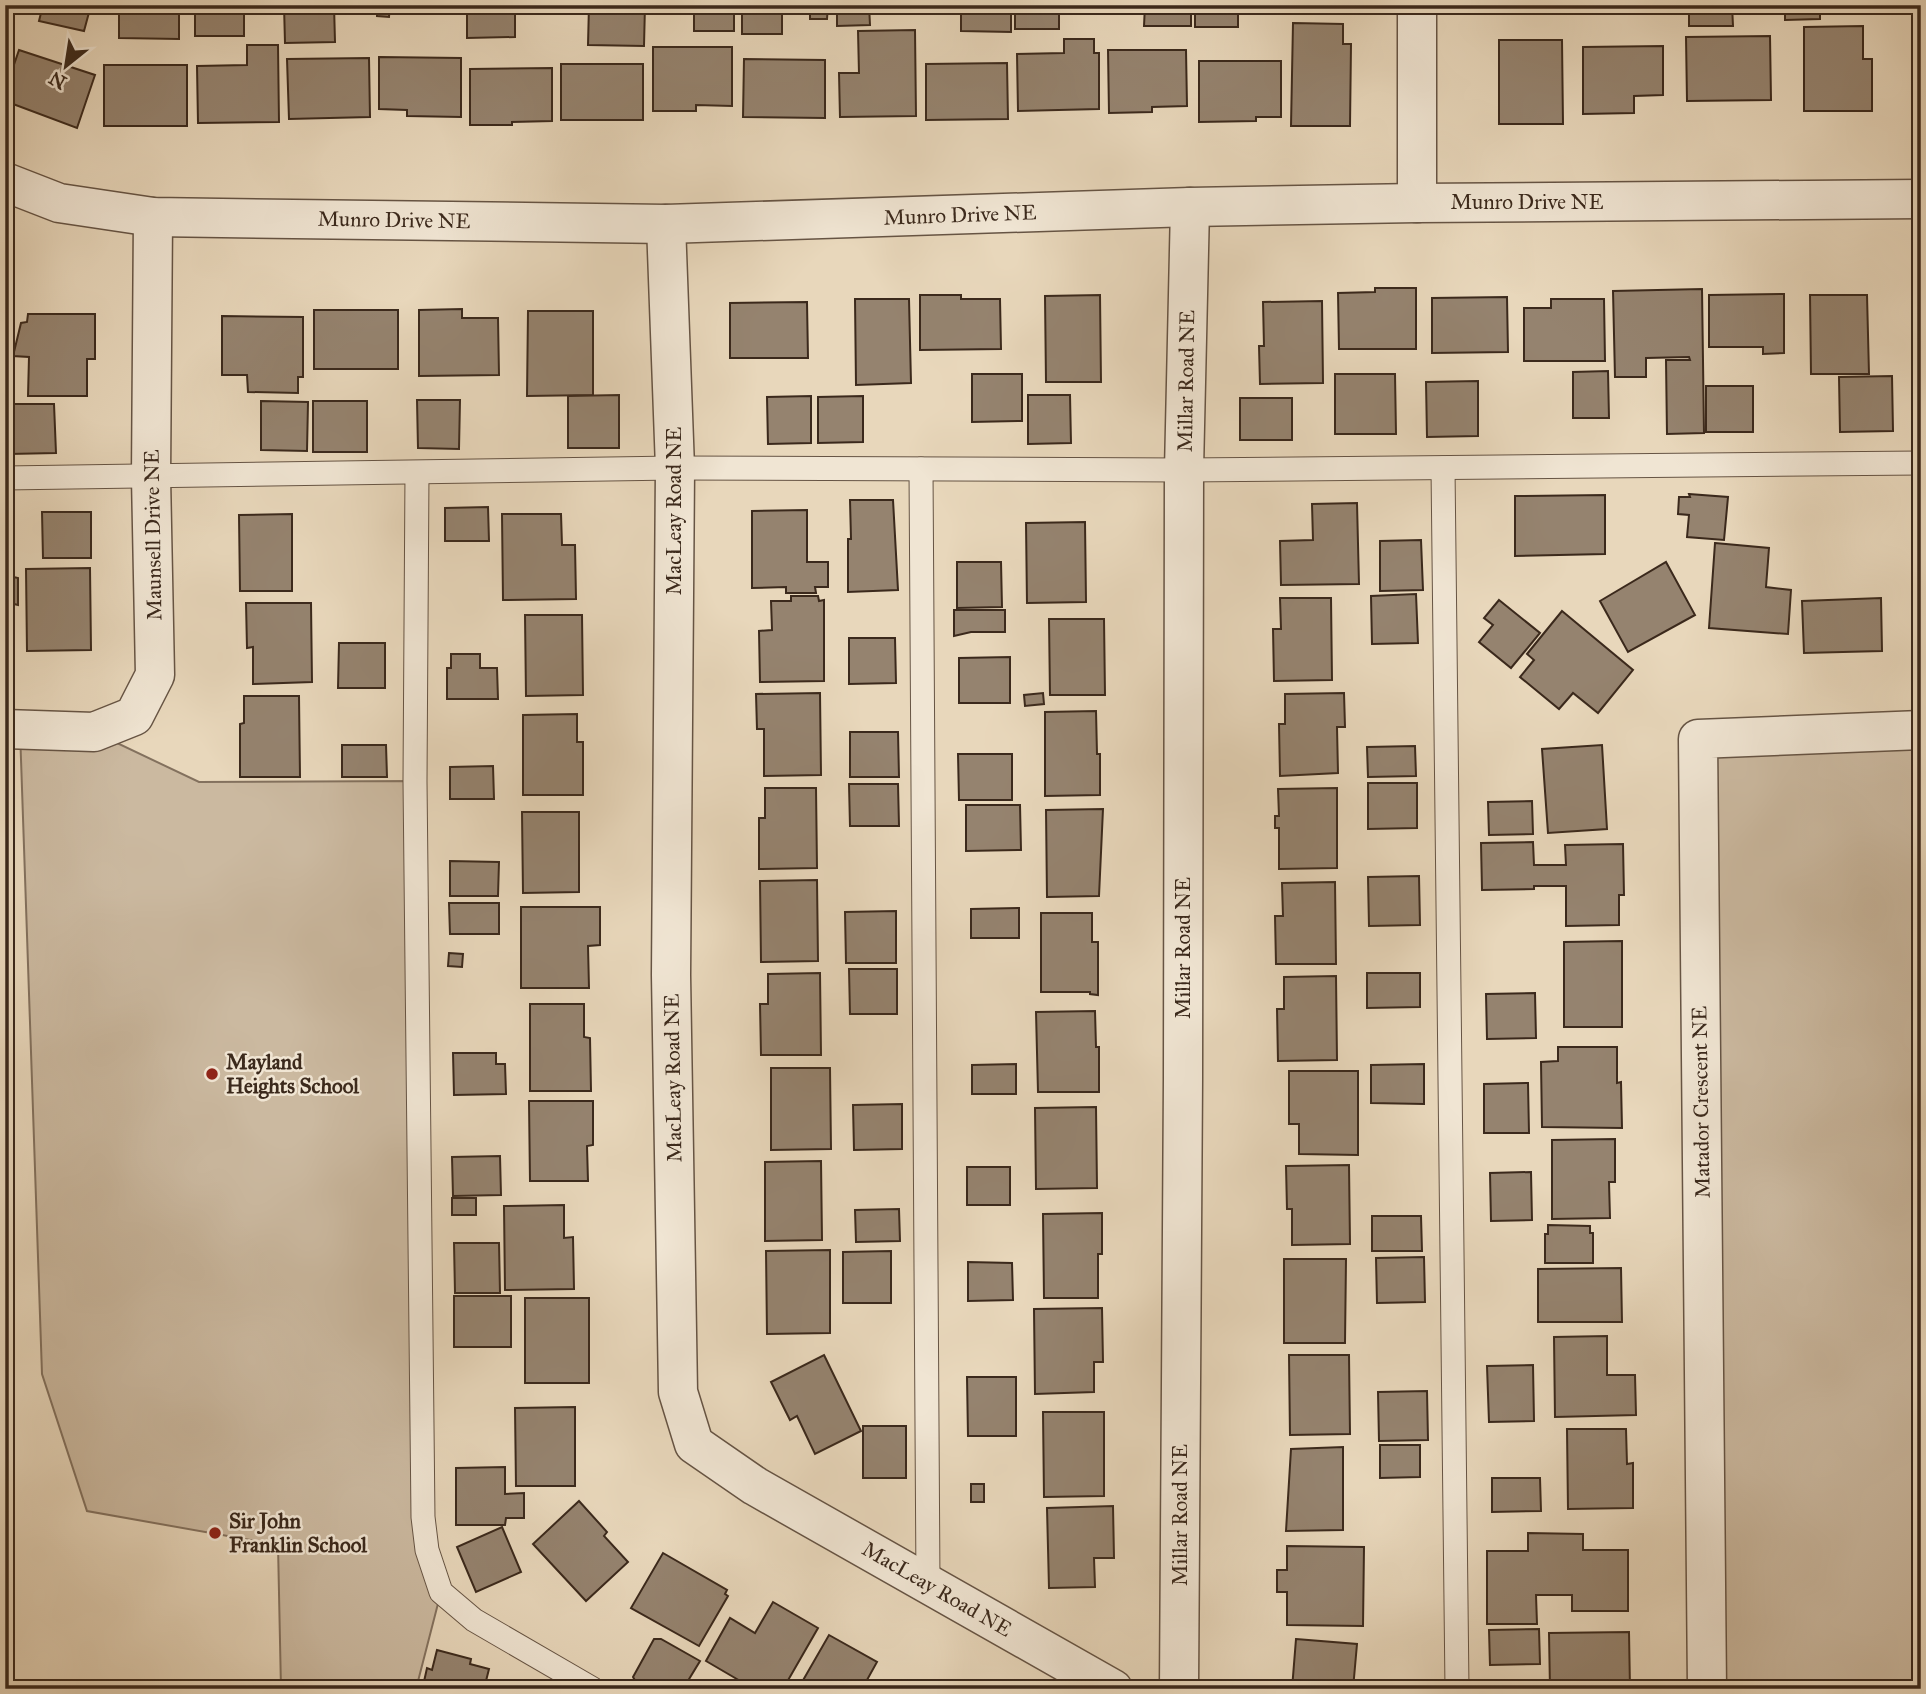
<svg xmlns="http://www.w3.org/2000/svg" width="1926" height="1694" font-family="'IM FELL Great Primer',serif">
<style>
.green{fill:#cbb9a0;stroke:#83715e;stroke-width:2}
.building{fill:#95836f;stroke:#3b291c;stroke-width:2}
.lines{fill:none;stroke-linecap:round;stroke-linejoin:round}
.lane-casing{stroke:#665444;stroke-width:25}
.street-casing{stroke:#665444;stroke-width:41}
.lane{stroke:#f0e5d3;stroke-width:23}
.street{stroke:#f0e5d3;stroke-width:38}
.poi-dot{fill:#8f2418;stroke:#f0e5d3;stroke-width:2.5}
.labels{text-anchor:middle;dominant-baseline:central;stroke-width:5;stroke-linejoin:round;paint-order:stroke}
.street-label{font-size:21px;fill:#3b291c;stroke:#f0e5d3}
.poi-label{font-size:21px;font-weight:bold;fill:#3b291c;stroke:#f0e5d3;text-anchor:start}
</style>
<rect width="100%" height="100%" fill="#e8d7bb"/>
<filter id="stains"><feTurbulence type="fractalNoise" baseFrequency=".00286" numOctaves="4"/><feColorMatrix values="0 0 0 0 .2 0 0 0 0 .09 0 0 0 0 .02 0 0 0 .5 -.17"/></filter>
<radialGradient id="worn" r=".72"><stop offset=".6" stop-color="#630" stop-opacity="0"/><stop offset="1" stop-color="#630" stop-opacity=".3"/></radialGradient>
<!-- green -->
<g class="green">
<path d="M20 730 94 732 199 782 415 781 423 1415 441 1592 416 1689H281L278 1545 87 1511 42 1374Z"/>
<path d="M1921 730V1689H1707L1698 739Z"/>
</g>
<!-- building -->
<g class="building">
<path d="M43 5H91L84 31 39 21Z"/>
<path d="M119 5H179V39L119 38Z"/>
<rect x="195" y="5" width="49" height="31"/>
<path d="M284 5H334L335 42 285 43Z"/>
<path d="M377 5H390L389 17 377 16Z"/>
<path d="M467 5H515V37L467 38Z"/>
<path d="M589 5H645L644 46 588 45Z"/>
<rect x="694" y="5" width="40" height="26"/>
<rect x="742" y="5" width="40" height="29"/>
<path d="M810 5H828L827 19H810Z"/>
<path d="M837 5H869L870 25 837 26Z"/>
<path d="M961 5H1011V32L961 31Z"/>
<rect x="1015" y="5" width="44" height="24"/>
<path d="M1145 5H1191V26H1144Z"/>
<rect x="1195" y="5" width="43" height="22"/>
<path d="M1512 5H1561L1560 14 1512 11Z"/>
<path d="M1689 5H1732L1733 26H1689Z"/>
<path d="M1785 5H1820V19L1785 20Z"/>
<path d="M1293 23 1343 24V44H1351L1350 126H1291Z"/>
<path d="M1863 26V59H1872V111H1804V27Z"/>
<path d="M915 30 916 116 840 117 839 73H859L858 31Z"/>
<path d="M1770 36 1771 100 1687 101 1686 37Z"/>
<path d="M1064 39H1094V53H1099V109L1018 111 1017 54 1064 53Z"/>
<path d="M1499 40H1562L1563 124H1499Z"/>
<path d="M247 45H278L279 122 198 123 197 66 247 65Z"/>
<path d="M1663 46V95L1634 96V113L1583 114V47Z"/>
<path d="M653 47H732V106L696 105V111H653Z"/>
<path d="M19 50 95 75 77 128 5 101V91Z"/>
<path d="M1108 50H1186L1187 106 1152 107V112L1109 113Z"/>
<path d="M379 57 461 58V117L407 116V110L379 109Z"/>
<path d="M369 58 370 117 289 119 287 59Z"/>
<path d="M744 59 825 60V118L743 117Z"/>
<path d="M1199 61H1281V117H1256V121L1199 122Z"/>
<path d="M1007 63 1008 119 926 120V64Z"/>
<rect x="561" y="64" width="82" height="56"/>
<rect x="104" y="65" width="83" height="61"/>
<path d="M552 68V121L512 122V125H470V69Z"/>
<path d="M1375 288H1416V349H1339L1338 293 1375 292Z"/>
<path d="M1702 289 1704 433 1667 434 1666 360H1690L1689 357 1646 358V377H1615L1613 291Z"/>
<path d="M1784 294V353L1763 354V347H1709V295Z"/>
<path d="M920 295H961V299H1000L1001 349 920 350Z"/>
<path d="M1100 295 1101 382H1046L1045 296Z"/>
<path d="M1810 295H1867L1869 374H1811Z"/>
<path d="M1507 297 1508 352 1432 353V298Z"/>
<path d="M855 299H909L911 383 856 385Z"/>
<path d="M1551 299H1604L1605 361H1524V308H1551Z"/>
<path d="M1322 301 1323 383 1260 384 1259 346H1264L1263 302Z"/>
<path d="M807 302 808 358H730V303Z"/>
<path d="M462 309V318H498L499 375 419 376V310Z"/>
<rect x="314" y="310" width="84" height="59"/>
<path d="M528 311H593V395L527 396Z"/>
<path d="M28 314H95V359H87V396H28L29 357 13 356 21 323 27 322Z"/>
<path d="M222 316 303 317V377H298V393L248 392 247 375H222Z"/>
<path d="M1608 371 1609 418H1573V372Z"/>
<path d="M972 374H1022V421L972 422Z"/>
<path d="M1335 374H1395L1396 434H1335Z"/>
<path d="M1892 376 1893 431 1840 432 1839 377Z"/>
<path d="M1478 381V436L1427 437 1426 382Z"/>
<rect x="1706" y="386" width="47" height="46"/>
<path d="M619 395V448H568V396Z"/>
<path d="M1028 395H1070L1071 443 1028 444Z"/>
<path d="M811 396V443L768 444 767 397Z"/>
<path d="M863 396V442L818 443V397Z"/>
<rect x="1240" y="398" width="52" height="42"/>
<path d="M417 400H460L459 449 418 448Z"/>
<path d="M261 401 308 402 307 451 261 450Z"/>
<rect x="313" y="401" width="54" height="51"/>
<path d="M8 404H54L56 453 9 454Z"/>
<path d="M1689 494 1728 497 1724 540 1687 537 1689 515 1678 514 1679 497H1690Z"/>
<path d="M1605 495V554L1515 556V496Z"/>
<path d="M850 500H893L898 590 848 592V539H851Z"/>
<path d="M1357 503 1359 584 1281 585 1280 541 1313 540 1312 504Z"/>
<path d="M488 507 489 541H445V508Z"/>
<path d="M807 510V562H828V587H815L816 593H786V587L752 588V511Z"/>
<path d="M42 512H91V558H43Z"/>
<path d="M292 514V591H240L239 515Z"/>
<path d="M502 514H561L562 545H575L576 599 503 600Z"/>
<path d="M5 517 12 518 6 565H5Z"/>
<path d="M1085 522 1086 602 1027 603 1026 523Z"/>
<path d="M1421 540 1423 590 1380 591V541Z"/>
<path d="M1715 543 1769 548 1766 587 1791 590 1788 634 1709 628Z"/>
<path d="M957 562H1001L1002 607 957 608Z"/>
<path d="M1666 562 1695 615 1628 652 1600 601Z"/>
<path d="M90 568 91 650 27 651 26 569Z"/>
<path d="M5 575 18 578V605L14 604 5 639Z"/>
<path d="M1416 594 1418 643 1372 644 1371 596Z"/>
<path d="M791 596H818L819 601 824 600V681L760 682 759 631 772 630 771 601H791Z"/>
<path d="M1280 598H1331L1332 680 1274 681 1273 629H1281Z"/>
<path d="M1881 598 1882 651 1804 653 1802 601Z"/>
<path d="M1499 600 1540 633 1511 668 1479 642 1493 625 1484 618Z"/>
<path d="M246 603H311L312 682 253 684V647L247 648Z"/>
<path d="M954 610H1005V632H971L954 636Z"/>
<path d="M1562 611 1633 670 1598 713 1573 693 1559 709 1520 677 1534 660 1527 654Z"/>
<path d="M525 615H582L583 695 526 696Z"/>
<path d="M1049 619H1104L1105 695H1050Z"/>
<path d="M849 638H895L896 683 849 684Z"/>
<path d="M339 643H385V688H338Z"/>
<path d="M451 654H480V668H497L498 699H447V668H451Z"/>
<path d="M1010 657V703H959V658Z"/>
<path d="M820 693 821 775 764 776V729H757L756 694Z"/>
<path d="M1043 693 1044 704 1025 706 1024 695Z"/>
<path d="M1344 693 1345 727H1337L1338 773 1280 776 1279 724H1285V694Z"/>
<path d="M244 696H299L300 777H240V724L244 723Z"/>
<path d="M1096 711 1097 754H1100V795L1045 796V712Z"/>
<path d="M577 714V742H583V795H523V715Z"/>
<path d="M850 732H898L899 777H850Z"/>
<path d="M342 745H386L387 777H342Z"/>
<path d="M1602 745 1607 829 1548 833 1542 749Z"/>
<path d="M1415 746 1416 776 1368 777 1367 747Z"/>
<path d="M958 754H1012V800H959Z"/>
<path d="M493 766 494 799H450V767Z"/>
<path d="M1368 783H1417V828L1368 829Z"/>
<path d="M849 784H898L899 826H850Z"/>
<path d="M765 788H816L817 868 759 869V818H765Z"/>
<path d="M1337 788V868L1279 869V828H1275V816H1279L1278 789Z"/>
<path d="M1532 801 1533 834 1489 835 1488 802Z"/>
<path d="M966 805H1020L1021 850 966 851Z"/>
<path d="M1103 809 1099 896 1047 897 1046 810Z"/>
<path d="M522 812H579V892L523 893Z"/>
<path d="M1533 842 1534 865H1566L1565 845 1623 844 1624 895H1619V925L1566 926V886H1534V889L1482 890 1481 843Z"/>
<path d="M450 861 499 862 498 896H450Z"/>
<path d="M1419 876 1420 925 1369 926 1368 877Z"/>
<path d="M817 880 818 961 761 962 760 881Z"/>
<path d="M1335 882 1336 964H1276L1275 916H1283L1282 883Z"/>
<path d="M449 903H499V934H450Z"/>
<path d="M521 907H600V945L588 946 589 988H521Z"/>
<path d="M1019 908V938H971V909Z"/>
<path d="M896 911V963H846L845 912Z"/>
<path d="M1041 913H1092V942H1098V995L1090 994V992H1041Z"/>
<path d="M1622 941V1027H1564V942Z"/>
<path d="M449 953 463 954 462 967 448 966Z"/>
<path d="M849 969H897V1014H850Z"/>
<path d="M820 973 821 1055H761L760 1004H768V974Z"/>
<path d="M1367 973H1420V1007L1367 1008Z"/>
<path d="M1336 976 1337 1060 1278 1061 1277 1009H1284V977Z"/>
<path d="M1535 993 1536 1038 1487 1039 1486 994Z"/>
<path d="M530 1004H584V1037L590 1038 591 1091H530Z"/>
<path d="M1095 1011 1096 1047H1099V1092H1038L1036 1012Z"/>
<path d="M1558 1047H1617V1083L1621 1082 1622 1128 1542 1127 1541 1062 1558 1061Z"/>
<path d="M453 1053H496V1064H505L506 1094 454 1095Z"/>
<path d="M1016 1064V1094H972V1065Z"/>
<path d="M1424 1064V1104L1371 1103V1065Z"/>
<path d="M771 1068H830L831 1149 771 1150Z"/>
<path d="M1289 1071H1358V1155L1299 1154V1124H1289Z"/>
<path d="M1528 1083 1529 1133H1484V1084Z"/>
<path d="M529 1101H593V1145L587 1146 588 1181H530Z"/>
<path d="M902 1104V1149L854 1150 853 1105Z"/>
<path d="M1096 1107 1097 1188 1036 1189 1035 1108Z"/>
<path d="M1615 1139V1182H1609L1610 1218 1552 1219V1140Z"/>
<path d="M500 1156 501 1195 453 1196 452 1157Z"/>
<path d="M821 1161 822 1240 765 1241V1162Z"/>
<path d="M1349 1165 1350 1244 1292 1245V1209H1287L1286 1166Z"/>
<rect x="967" y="1167" width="43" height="38"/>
<path d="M1531 1172 1532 1220 1491 1221 1490 1173Z"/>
<rect x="452" y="1198" width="24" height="17"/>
<path d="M564 1205V1238L573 1237 574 1289 505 1290 504 1206Z"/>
<path d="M899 1209 900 1241 856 1242 855 1210Z"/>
<path d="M1102 1213V1254H1098V1298H1044L1043 1214Z"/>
<path d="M1372 1216H1421L1422 1251H1372Z"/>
<path d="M1548 1225 1590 1226V1233H1593V1263H1545V1234H1548Z"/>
<path d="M454 1243H499L500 1293H455Z"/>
<path d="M830 1250V1333L767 1334 766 1251Z"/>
<path d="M891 1251V1303H843V1252Z"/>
<path d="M1424 1257 1425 1302 1377 1303 1376 1258Z"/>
<path d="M1284 1259H1346L1345 1343H1284Z"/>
<path d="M968 1262 1012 1263 1013 1300 968 1301Z"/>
<path d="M1621 1268 1622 1322H1538V1269Z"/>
<rect x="454" y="1296" width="57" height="51"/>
<rect x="525" y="1298" width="64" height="85"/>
<path d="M1102 1308 1103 1362H1094V1392L1035 1394 1034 1309Z"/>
<path d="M1607 1336V1375H1635L1636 1415 1555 1417 1554 1337Z"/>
<path d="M824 1355 861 1431 815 1454 797 1416 790 1420 771 1382Z"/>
<path d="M1289 1355H1349L1350 1434 1290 1435Z"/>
<path d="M1533 1365 1534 1421 1489 1422 1487 1366Z"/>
<path d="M967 1377H1016V1436H968Z"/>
<path d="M1427 1391 1428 1440 1379 1441 1378 1392Z"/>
<path d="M575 1407V1486H516L515 1408Z"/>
<path d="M1043 1412H1104V1496L1044 1497Z"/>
<rect x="863" y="1426" width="43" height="52"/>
<path d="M1567 1429H1626L1627 1464 1633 1463V1508L1568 1509Z"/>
<path d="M1380 1445H1420V1477L1380 1478Z"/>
<path d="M1343 1447V1530L1286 1531 1291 1449Z"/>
<path d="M505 1467V1494L524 1493V1518H506L505 1525H456V1468Z"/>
<path d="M1492 1478H1540L1541 1511 1492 1512Z"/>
<rect x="971" y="1484" width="13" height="18"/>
<path d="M579 1501 607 1532 604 1536 628 1562 586 1601 533 1544Z"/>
<path d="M1113 1506 1114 1558H1094L1095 1587 1049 1588 1047 1508Z"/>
<path d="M5 1521 8 1522 13 1611 5 1612Z"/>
<path d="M502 1527 521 1572 476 1592 457 1547Z"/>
<path d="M1528 1533 1583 1534V1550H1628V1611H1572V1595H1536L1537 1624H1487V1551H1528Z"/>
<path d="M1287 1546 1364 1547 1363 1626 1287 1625V1592H1277V1570H1287Z"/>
<path d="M663 1553 727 1590 725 1594 728 1596 699 1646 631 1608Z"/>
<path d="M773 1602 818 1628 783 1689H754L706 1661 730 1618 755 1633Z"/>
<path d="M1539 1629 1540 1664 1490 1665 1489 1630Z"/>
<path d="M1629 1632 1630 1689H1550L1549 1633Z"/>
<path d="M829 1635 877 1662 862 1689H798Z"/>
<path d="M654 1639H661L700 1661 683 1689H647L636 1682 633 1677Z"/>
<path d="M1296 1639 1357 1644 1353 1689H1292Z"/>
<path d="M437 1650 471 1659 470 1664 489 1669 484 1689H428V1687L423 1686 427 1668 432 1670Z"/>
</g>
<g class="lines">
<!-- lane casing -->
<g class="lane-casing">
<g id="lane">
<path d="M1443 468 1457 1689"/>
<path d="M921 469 928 1584"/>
<path d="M417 473 415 781 423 1517 427 1550 441 1592 474 1620 593 1689"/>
<path d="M5 478 675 468 1184 470 1921 463"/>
</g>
</g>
<!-- street casing -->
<g class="street-casing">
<g id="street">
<path d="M5 182 59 203 153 217 666 224 1190 207 1417 203 1921 199"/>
<path d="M1417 203V5"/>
<path d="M666 224 675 468 671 975 678 1392 694 1444 755 1486 1113 1689"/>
<path d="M5 729 94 732 134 716 155 675 151 477 153 217"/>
<path d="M1179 1689 1183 1079 1184 470 1190 207"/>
<path d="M1707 1689 1698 739 1921 730"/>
</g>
</g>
<!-- lane -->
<use href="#lane" class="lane"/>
<!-- street -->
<use href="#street" class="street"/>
</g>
<!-- markers -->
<g class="poi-dot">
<circle cx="212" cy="1074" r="7"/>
<circle cx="215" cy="1533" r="7"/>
</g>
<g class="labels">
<!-- street labels -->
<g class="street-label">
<text x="1527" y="202">Munro Drive NE</text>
<text transform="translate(960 215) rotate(-2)">Munro Drive NE</text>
<text transform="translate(394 220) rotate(1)">Munro Drive NE</text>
<text transform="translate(1186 381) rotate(-89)">Millar Road NE</text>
<text transform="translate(674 511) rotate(-90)">MacLeay Road NE</text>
<text transform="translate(153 535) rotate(-91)">Maunsell Drive NE</text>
<text transform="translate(1183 948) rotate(-90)">Millar Road NE</text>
<text transform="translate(673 1078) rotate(-91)">MacLeay Road NE</text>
<text transform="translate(1701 1102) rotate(-91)">Matador Crescent NE</text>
<text transform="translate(1180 1515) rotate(-90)">Millar Road NE</text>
<text transform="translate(937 1589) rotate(30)">MacLeay Road NE</text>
</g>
<!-- poi labels -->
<g class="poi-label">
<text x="226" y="1062">Mayland<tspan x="226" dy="24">Heights School</tspan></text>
<text x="229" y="1521">Sir John<tspan x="229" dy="24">Franklin School</tspan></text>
</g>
</g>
<!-- margin -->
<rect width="1926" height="1694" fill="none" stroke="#e8d7bb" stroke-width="28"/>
<rect x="7" y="7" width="1912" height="1680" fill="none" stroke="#3b291c" stroke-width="3.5"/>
<rect x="14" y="14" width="1898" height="1666" fill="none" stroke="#3b291c" stroke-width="2"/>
<!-- north arrow -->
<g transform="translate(66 66) rotate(210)" stroke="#f0e5d3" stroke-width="5" paint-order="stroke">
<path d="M0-5L12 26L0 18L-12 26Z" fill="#3b291c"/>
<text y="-10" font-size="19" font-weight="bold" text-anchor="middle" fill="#3b291c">N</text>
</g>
<rect width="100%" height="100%" filter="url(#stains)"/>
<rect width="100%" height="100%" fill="url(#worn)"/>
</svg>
